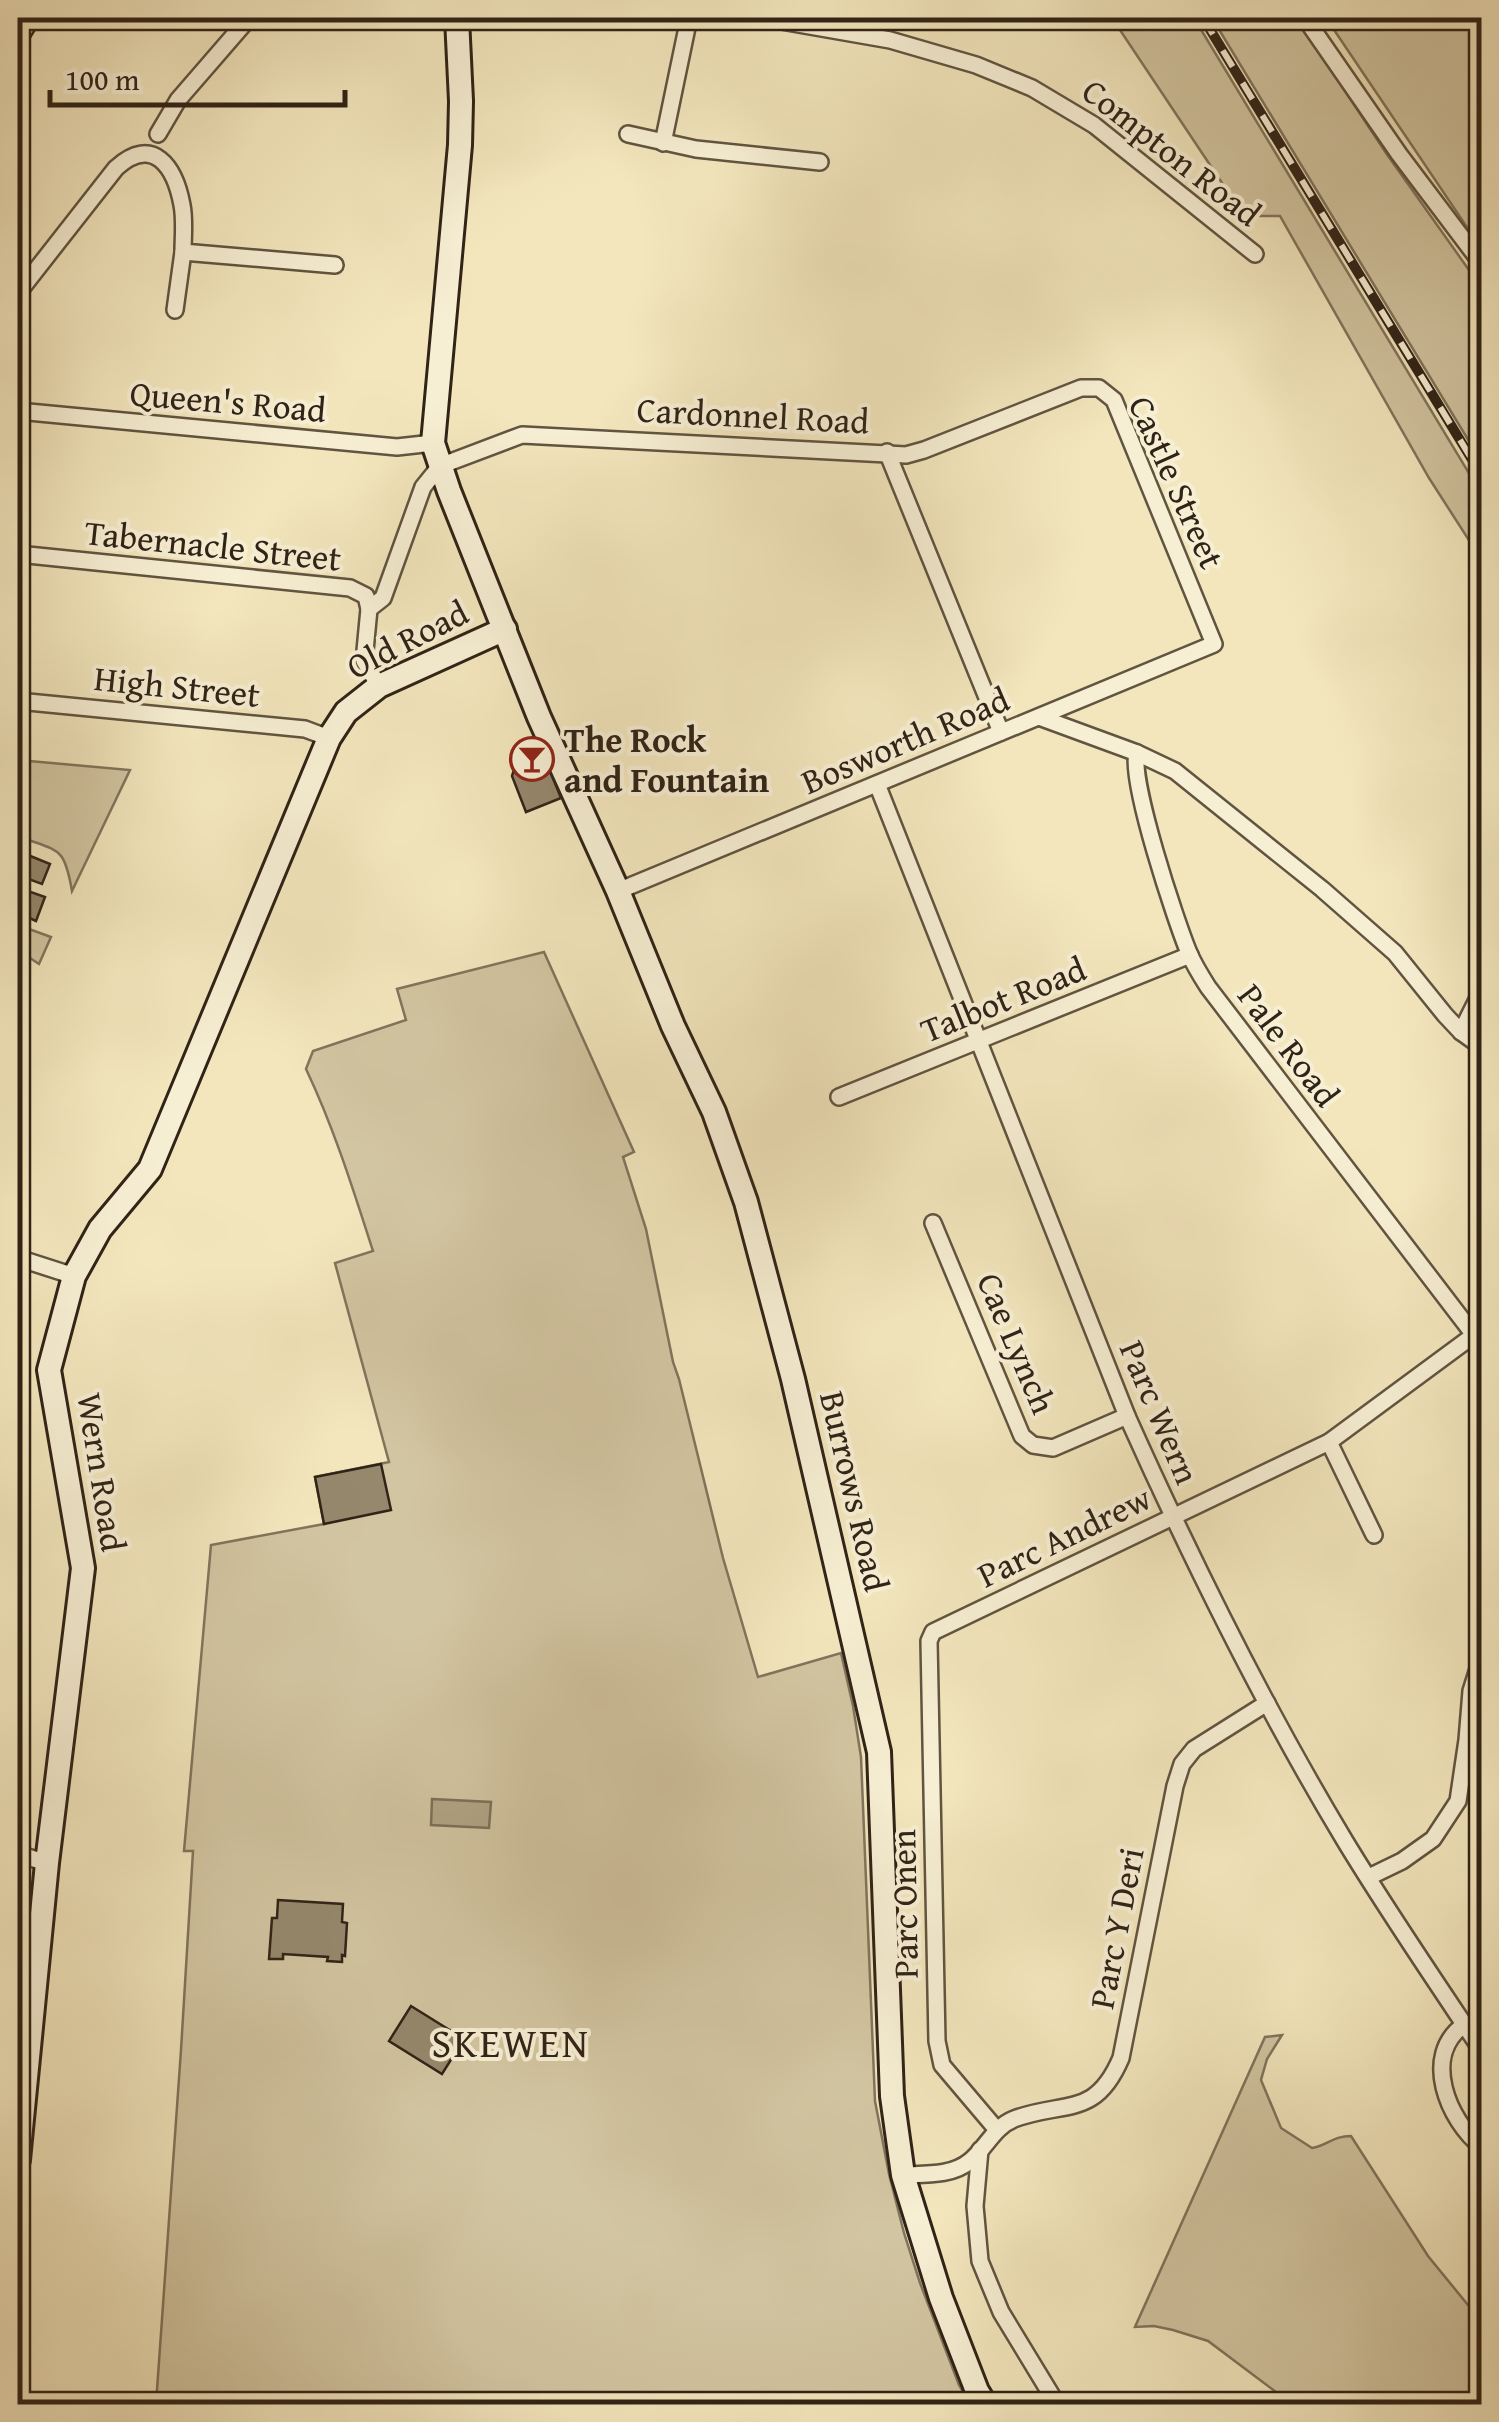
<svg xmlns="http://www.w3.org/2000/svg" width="1499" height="2422" font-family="'Gentium Book Plus',serif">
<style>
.green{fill:#d2c5a1;stroke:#81745c;stroke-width:2.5}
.water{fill:#b1a485;stroke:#7d7059;stroke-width:2.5}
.building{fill:#95886d;stroke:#302317;stroke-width:2.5}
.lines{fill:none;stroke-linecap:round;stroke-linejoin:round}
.street-casing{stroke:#615440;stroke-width:20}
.secondary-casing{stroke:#302317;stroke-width:28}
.primary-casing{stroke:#302317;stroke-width:30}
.street{stroke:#f7efd4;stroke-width:15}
.secondary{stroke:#f7efd4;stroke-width:22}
.primary{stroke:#f3e6bd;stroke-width:25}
.rail-casing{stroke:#302317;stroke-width:10}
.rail{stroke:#f7efd4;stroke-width:6;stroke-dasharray:19;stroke-linecap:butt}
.labels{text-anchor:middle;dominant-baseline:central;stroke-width:8;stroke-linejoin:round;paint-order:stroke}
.street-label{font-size:35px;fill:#302317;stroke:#f7efd4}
.poi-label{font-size:35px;font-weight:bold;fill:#302317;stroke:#f7efd4;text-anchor:start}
.quarter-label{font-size:40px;letter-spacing:2.5px;fill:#302317;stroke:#f7efd4}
</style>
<rect width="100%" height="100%" fill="#f3e6bd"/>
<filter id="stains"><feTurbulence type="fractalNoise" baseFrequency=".002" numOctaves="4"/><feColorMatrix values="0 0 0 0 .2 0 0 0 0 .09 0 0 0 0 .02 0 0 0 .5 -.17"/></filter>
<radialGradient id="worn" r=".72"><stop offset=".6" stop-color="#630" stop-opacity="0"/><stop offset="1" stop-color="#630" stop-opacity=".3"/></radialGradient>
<!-- green -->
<g class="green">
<path d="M1112 18H1194L1481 493V559L1429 478 1280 216H1260L1238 207Z"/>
<path d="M1212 18H1297L1386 153 1481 287V461Z"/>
<path d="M1326 18H1481V248Z"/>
<path d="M18 760 130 770 72 891C64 845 59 852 18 836Z"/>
<path d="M18 925 51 937 39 964 30 958 18 946Z"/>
<path d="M544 952 634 1152 623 1157 646 1229 673 1362 679 1379 723 1558 758 1677 841 1653 853 1706 861 1757 875 2101 889 2174 904 2233 920 2283 959 2385 970 2404H156L181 2050 193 1851H184L211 1545 324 1524 315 1477 389 1462 335 1263 373 1251C353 1189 334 1128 306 1069L313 1051 406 1020 397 989Z"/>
<path d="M1282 2035 1267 2059 1261 2080 1281 2128 1312 2148C1328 2145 1333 2136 1351 2136L1428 2256 1481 2321V2404H1292L1208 2341 1173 2330 1154 2326 1135 2327 1265 2037Z"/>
</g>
<!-- water -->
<path class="water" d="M432 1799 491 1802 489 1828 431 1825Z"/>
<!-- building -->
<g class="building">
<path d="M537 737 561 798 526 812 512 776 523 742Z"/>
<path d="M18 851 50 864 42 884 26 878 22 889 45 897 36 921 18 913Z"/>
<path d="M381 1464 391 1510 324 1524 315 1477Z"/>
<path d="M278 1900 343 1904 342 1922 347 1923 345 1956 342 1955V1962L327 1961 328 1957 283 1954V1959H269L272 1918H277Z"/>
<path d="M411 2006 464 2039 442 2074 389 2041Z"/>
</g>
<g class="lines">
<!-- street casing -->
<g class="street-casing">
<g id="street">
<path d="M764 18 890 40 976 65 1032 88 1094 125 1255 254"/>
<path d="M1305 18 1399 154 1482 264"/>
<path d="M158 134 178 100 249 18"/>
<path d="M628 134 696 149 820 162"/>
<path d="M663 143 689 18"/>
<path d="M18 293 116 168C153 134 175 167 182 205 185 220 183 237 183 252L335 265"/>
<path d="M175 310 183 252"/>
<path d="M18 411 397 447 433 443"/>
<path d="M887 452 1001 732"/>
<path d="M18 554 350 588 366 596 369 609 364 661 379 686"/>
<path d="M369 609 383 598 423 487 440 466 522 435 906 455 924 450 1081 388H1099L1114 400 1214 644 618 891"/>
<path d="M18 701 305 729 329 738"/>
<path d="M1039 717 1137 753 1175 771 1322 889 1395 953 1445 1015 1461 1032 1482 1047"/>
<path d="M877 784 1127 1416C1192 1561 1263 1705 1345 1841 1388 1912 1436 1982 1482 2051"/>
<path d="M1461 1032 1482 990"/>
<path d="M839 1097 1190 955"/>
<path d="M933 1223 1022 1436 1033 1445 1053 1448 1127 1416"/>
<path d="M18 1258 74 1276"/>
<path d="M1329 1442 1374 1535"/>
<path d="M18 1854 47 1863"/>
<path d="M1369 1877 1402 1861 1433 1839 1458 1801 1467 1740 1471 1691 1482 1656"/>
<path d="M1464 2025C1421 2055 1448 2121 1482 2147"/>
<path d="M997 2130 942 2065 937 2041 929 1641 933 1632 1329 1442 1474 1335 1208 987C1201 976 1194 965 1189 953 1176 922 1129 780 1137 753"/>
<path d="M980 2150 975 2206 980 2261 1001 2312 1052 2396"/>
<path d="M903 2175C926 2174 952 2176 970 2161 986 2148 994 2127 1014 2119 1065 2100 1095 2119 1121 2058L1175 1786 1182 1764 1194 1749 1267 1703"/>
</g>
</g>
<!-- secondary casing -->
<g class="secondary-casing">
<g id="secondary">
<path d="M457 18 461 101 460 145 433 443 449 491 539 717 618 891 673 1026 714 1112 746 1202 793 1379 879 1752 892 2096 903 2175 941 2298 977 2391 985 2404"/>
<path d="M18 2160 47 1863 83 1568 49 1370 74 1276 100 1229 150 1169 329 738 346 712 379 686 505 629"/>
</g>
</g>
<!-- primary casing -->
<g class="primary-casing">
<path id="primary" d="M18 31 26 18"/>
</g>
<!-- street -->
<use href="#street" class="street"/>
<!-- secondary -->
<use href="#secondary" class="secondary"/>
<!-- primary -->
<use href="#primary" class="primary"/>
<!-- rail casing -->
<g class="rail-casing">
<path id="rail" d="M1203 18 1482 476"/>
</g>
<!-- rail -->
<use href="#rail" class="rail"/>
</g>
<!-- icons -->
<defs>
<g id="bar-ring" transform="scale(2.25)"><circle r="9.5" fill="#f7efd4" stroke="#8f2418" stroke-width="1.5"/><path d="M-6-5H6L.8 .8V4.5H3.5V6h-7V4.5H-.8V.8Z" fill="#8f2418"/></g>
</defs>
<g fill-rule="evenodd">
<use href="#bar-ring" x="532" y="759"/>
</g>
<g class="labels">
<!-- street labels -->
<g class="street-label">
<text transform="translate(1172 152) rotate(38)">Compton Road</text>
<text transform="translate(228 401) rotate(5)">Queen's Road</text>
<text transform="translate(753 415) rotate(3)">Cardonnel Road</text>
<text transform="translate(1177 482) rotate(66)">Castle Street</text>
<text transform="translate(213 545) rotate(6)">Tabernacle Street</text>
<text transform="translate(407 639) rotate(-27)">Old Road</text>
<text transform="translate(177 686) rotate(6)">High Street</text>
<text transform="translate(905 740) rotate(-23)">Bosworth Road</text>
<text transform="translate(1003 999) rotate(-22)">Talbot Road</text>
<text transform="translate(1289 1045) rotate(53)">Pale Road</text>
<text transform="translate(1017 1343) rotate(67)">Cae Lynch</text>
<text transform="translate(1160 1412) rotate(67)">Parc Wern</text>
<text transform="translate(102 1472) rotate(81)">Wern Road</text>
<text transform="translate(855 1491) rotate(77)">Burrows Road</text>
<text transform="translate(1064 1536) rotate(-26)">Parc Andrew</text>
<text transform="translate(904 1904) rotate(-91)">Parc Onen</text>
<text transform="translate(1116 1928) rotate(-79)">Parc Y Deri</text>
</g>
<!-- poi labels -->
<g class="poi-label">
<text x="564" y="739">The Rock<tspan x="564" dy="40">and Fountain</tspan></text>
</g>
<!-- quarter labels -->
<g class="quarter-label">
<text x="511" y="2042">SKEWEN</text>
</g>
</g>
<!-- margin -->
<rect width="1499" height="2422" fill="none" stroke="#f3e6bd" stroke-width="60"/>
<rect x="20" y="20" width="1459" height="2382" fill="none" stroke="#302317" stroke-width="5"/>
<rect x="30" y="30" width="1439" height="2362" fill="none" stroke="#302317" stroke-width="2.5"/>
<!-- scale -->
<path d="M50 90v15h295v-15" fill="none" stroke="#302317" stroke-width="5"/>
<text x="65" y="90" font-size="30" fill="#302317" stroke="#f7efd4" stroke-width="8" paint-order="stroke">100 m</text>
<rect width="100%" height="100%" filter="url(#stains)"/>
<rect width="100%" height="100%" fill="url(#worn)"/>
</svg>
